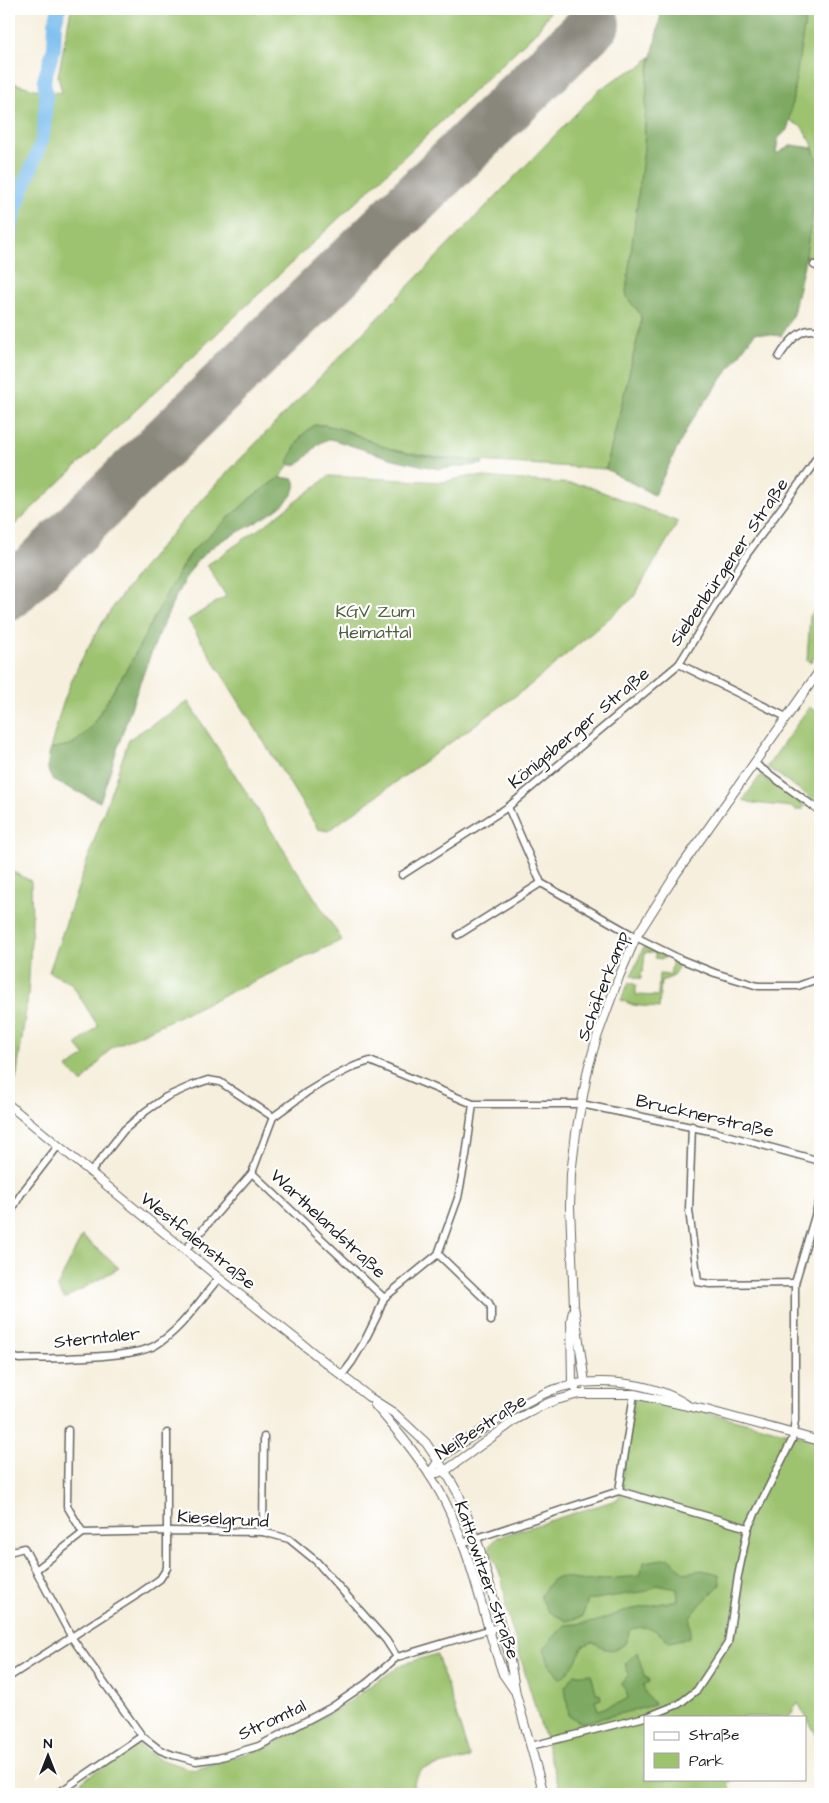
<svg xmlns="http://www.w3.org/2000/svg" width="829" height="1803" font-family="'Architects Daughter',sans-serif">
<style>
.green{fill:#9dc36f;stroke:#5c7046}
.forest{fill:#7ea962;stroke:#4d623f}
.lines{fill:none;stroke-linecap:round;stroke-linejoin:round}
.stream{stroke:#78bcee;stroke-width:2.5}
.river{stroke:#78bcee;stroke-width:14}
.runway{stroke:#89867c;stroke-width:52}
.minor-casing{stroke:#686660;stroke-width:9}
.tertiary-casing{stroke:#686660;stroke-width:10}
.minor{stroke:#fff;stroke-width:6}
.tertiary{stroke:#fff;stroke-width:8}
.labels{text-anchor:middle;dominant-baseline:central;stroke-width:4.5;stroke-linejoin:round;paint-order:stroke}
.street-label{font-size:18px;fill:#1c1c1c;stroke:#fff}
.park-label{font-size:18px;fill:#505f3d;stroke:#fff}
</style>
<rect width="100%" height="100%" fill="#fff"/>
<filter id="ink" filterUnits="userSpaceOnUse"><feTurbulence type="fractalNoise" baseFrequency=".02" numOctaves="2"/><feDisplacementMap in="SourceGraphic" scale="10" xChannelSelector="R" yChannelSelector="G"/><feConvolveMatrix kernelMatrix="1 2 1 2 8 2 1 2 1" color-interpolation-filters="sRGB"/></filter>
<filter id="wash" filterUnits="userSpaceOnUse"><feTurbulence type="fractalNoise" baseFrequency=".0096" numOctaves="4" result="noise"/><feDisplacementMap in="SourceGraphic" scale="20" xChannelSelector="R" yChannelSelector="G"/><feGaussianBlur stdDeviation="1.12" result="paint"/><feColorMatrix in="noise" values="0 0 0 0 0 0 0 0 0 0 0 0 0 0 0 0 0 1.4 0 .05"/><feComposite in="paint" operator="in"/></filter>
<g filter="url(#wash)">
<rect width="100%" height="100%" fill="#f6efdd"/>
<!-- green -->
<g class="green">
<path d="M71 9H552L537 31 9 530V82L35 89 62 93 58 76Z"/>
<path d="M803 9H820V263L792 250 817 164 812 143 802 127 786 118Z"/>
<path d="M651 56 647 80 644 148 631 303 641 313V324L606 469 462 460 408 453 386 448 348 431 325 425H315L301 436 287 468 280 477 253 496 193 550 182 566 131 662 91 727 77 741 70 745 50 749C55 732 59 714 65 698 95 613 162 544 221 479L598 91 617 78 643 65Z"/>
<path d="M329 476 443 482 472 476 585 485 678 522 634 597 529 686 328 831 318 829 188 620 226 596 207 565 269 522Z"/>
<path d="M818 605 820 607V648L810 663 807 660 810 616Z"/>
<path d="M188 702 342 940 111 1048 82 1083 67 1068 85 1056 76 1045 98 1026 71 983 49 972 129 739Z"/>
<path d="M809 707 820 714V804L767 767Z"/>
<path d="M760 776H762L805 806 801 810H795L792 807 753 803 743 800Z"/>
<path d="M9 870 31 881 32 923 28 996 16 1080 9 1073Z"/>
<path d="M644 946 666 957 662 959 655 958V953L645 952 643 972 641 973V979L631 976Z"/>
<path d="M673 960 680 964 672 977 661 981 659 1008 633 1005 621 1000 629 982 636 985V995L658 996 659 974 670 975Z"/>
<path d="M82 1236 119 1268 64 1299 57 1287Z"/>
<path d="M634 1394 820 1441V1741L798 1703 789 1717H645V1779H735L728 1783 731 1791 773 1794H561L506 1609C505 1595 504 1582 498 1569 495 1561 491 1555 489 1546L498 1537 619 1499Z"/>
<path d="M437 1654 470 1758 422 1769 413 1783 415 1794H63L136 1744 159 1759 194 1770 267 1747 348 1703 371 1685 403 1664Z"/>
</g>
<!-- forest -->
<g class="forest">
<path d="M662 9H807L788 129 778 139 776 154 792 145 813 148 820 168 805 260 793 314 781 336 755 333 690 423 654 495 606 469 641 324C643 307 628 307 626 292L644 148 647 80Z"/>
<path d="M315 425C341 424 361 439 385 447 412 457 452 459 481 461L483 464 439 469 429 467 393 459 331 439C312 441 307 467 290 465L288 463C294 447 300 434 315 425Z"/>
<path d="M280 477 294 479C306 503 238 531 221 541 213 546 205 553 198 560 183 578 175 599 165 620 139 679 120 741 100 802L54 781C45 772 48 761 50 749L70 745 77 741 91 727 131 662 171 585 193 550 253 496Z"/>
<path d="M670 1558 684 1573 702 1570 719 1574 720 1585 700 1605 690 1618V1637L670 1642C655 1630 650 1623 630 1630L625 1644C609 1653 609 1651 593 1642L582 1646C578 1660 572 1670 560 1679L549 1664 544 1648 565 1625 595 1622 624 1611 678 1600 677 1589 657 1585 648 1591 588 1600 582 1617 566 1621 548 1611 540 1596 552 1580 562 1577 584 1581 640 1576 644 1562Z"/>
<path d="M637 1652 645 1678H648L649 1682 643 1685 646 1694 655 1705 582 1723 569 1716 565 1687 575 1674H591L597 1695 600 1694 601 1699 595 1701 598 1710 619 1703 628 1698 626 1691 621 1684 629 1674 625 1664Z"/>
</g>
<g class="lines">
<!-- stream -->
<path class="stream" d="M9 215 16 207"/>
<!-- river -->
<path class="river" d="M9 237 16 207 41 143 44 129 46 98 44 80 54 48 55 23 59 9"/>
<!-- runway -->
<path class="runway" d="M9 594 594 24"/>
</g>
</g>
<g filter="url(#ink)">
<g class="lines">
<!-- minor casing -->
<g class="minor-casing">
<g id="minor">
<path d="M814 265 820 268"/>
<path d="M779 357C787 344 802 323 820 332"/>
<path d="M679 664 747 554 810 469 820 453"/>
<path d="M786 717 679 664 508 807 541 883 636 937 680 959 715 973 758 986H798L820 978"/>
<path d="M754 763 820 811"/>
<path d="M402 875 508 807"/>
<path d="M458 935 541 883"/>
<path d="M692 1126 689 1210 698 1282 710 1284 795 1283"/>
<path d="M90 1173 124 1130 146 1111 166 1097 193 1085 208 1080 220 1082 273 1117"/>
<path d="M252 1173 384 1298"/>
<path d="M9 1215 21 1194 58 1146"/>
<path d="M185 1250 252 1173 273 1117 307 1092 325 1081 355 1066 370 1061 473 1104H581L715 1132 820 1161"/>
<path d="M438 1254 489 1303 491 1308V1321"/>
<path d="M9 1356 19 1359C49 1358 133 1359 156 1345 182 1329 199 1301 219 1278"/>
<path d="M342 1375 352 1362 364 1342 377 1316 384 1298 438 1254 458 1198 466 1156 473 1104"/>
<path d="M68 1430 67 1506 83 1533"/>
<path d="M619 1491 634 1394"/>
<path d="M263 1532 264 1437"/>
<path d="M462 1543 619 1491 748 1528"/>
<path d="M9 1552 24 1548 72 1638 142 1736 160 1750 173 1755 196 1761 218 1758 259 1746 332 1707 367 1683 397 1657 501 1626"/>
<path d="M37 1569 83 1533 167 1531 263 1532 289 1539 316 1561 386 1640 397 1657"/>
<path d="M9 1677 140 1593 160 1579 167 1568V1433"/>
<path d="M647 1717 679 1704 697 1690 728 1643 738 1576 748 1528 792 1440 795 1421V1283L820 1199"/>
<path d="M531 1746 645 1717"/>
<path d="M57 1794 142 1736"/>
</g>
</g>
<!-- tertiary casing -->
<g class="tertiary-casing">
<g id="tertiary">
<path d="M9 1105 219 1278 369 1397 394 1413 426 1443 445 1471 459 1495 480 1549 509 1655 516 1694 544 1794"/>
<path d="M573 1311 571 1320 572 1385 575 1388"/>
<path d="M585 1383 574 1306 570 1207 571 1174 576 1133 588 1069 597 1037 619 977 636 937 676 874 820 670"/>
<path d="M375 1405C399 1433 423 1461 441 1494 471 1550 482 1614 503 1674L514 1690"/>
<path d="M430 1475 445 1471 517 1419 539 1407 553 1401 579 1394H634L710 1411 820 1441"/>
<path d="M430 1475C437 1456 458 1446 474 1435 499 1419 523 1402 550 1391 589 1375 651 1381 686 1404"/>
</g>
</g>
<!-- minor -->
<use href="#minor" class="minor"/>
<!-- tertiary -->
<use href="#tertiary" class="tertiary"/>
</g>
</g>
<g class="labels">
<!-- street labels -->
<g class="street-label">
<text transform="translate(729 562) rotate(-56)">Siebenbürgener Straße</text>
<text transform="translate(579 728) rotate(-40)">Königsberger Straße</text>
<text transform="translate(603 986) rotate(-69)">Schäferkamp</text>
<text transform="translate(705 1116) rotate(13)">Brucknerstraße</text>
<text transform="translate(328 1224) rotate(43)">Warthelandstraße</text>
<text transform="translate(198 1241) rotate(39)">Westfalenstraße</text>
<text transform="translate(97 1338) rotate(-6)">Sterntaler</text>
<text transform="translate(481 1427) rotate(-33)">Neißestraße</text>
<text transform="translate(223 1519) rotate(3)">Kieselgrund</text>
<text transform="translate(487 1580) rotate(71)">Kattowitzer Straße</text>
<text transform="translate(272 1720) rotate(-25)">Stromtal</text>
</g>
<!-- park labels -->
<g class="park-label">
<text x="375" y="611">KGV Zum<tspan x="375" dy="21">Heimattal</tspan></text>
</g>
</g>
<!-- margin -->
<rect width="829" height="1803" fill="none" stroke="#fff" stroke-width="30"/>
<!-- legend -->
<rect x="644" y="1716" width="162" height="65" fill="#ffffff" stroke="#a4a4a4"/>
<rect x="654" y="1732" width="25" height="8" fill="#ffffff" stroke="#a4a4a4"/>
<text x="689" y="1740" font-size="15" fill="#1c1c1c">Straße</text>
<rect x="654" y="1753" width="25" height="15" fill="#9dc36f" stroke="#a4a4a4"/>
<text x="689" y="1766" font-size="15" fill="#1c1c1c">Park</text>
<!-- north arrow -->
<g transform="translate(48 1756)" stroke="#ffffff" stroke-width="4" paint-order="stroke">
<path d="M0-4L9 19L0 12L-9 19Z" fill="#1c1c1c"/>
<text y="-8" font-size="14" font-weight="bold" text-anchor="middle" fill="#1c1c1c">N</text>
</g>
</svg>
